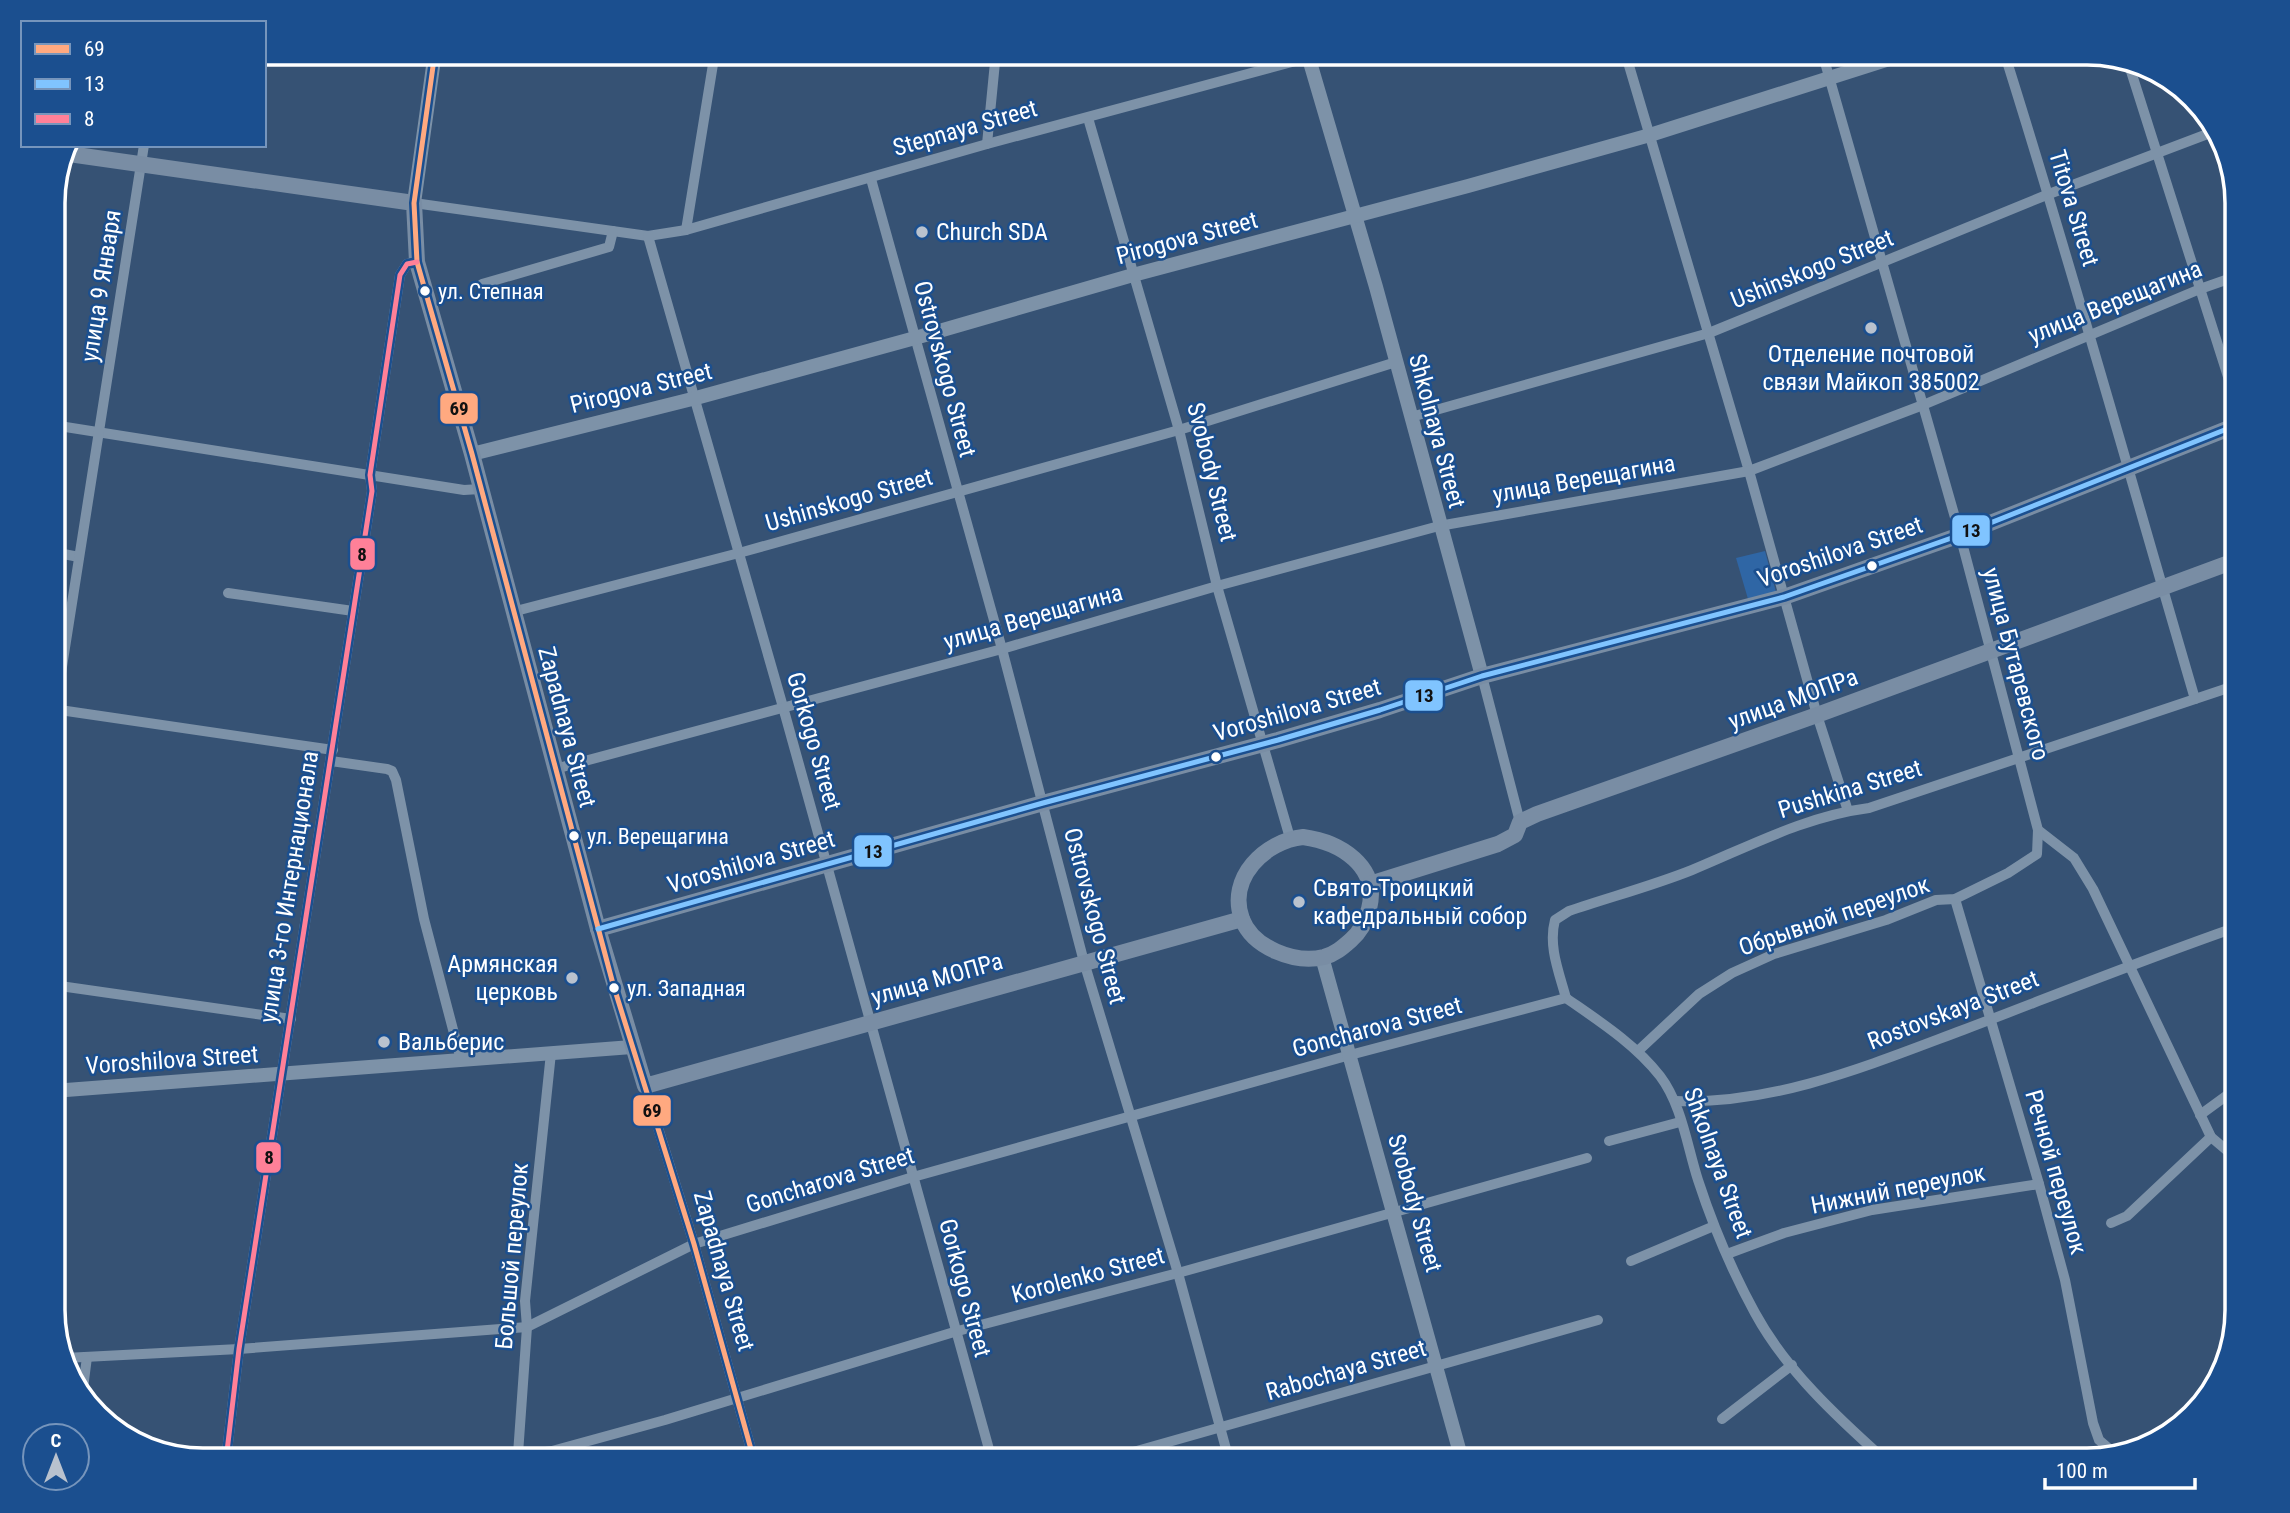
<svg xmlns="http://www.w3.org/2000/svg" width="2290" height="1513" font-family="'Roboto Condensed',sans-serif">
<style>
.green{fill:#2f66a5}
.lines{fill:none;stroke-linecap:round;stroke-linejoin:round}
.minor{stroke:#7d92a8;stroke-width:10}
.tertiary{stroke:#7d92a8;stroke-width:14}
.secondary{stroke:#798da4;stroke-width:16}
.bus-1-casing{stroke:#1b4f8f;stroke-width:10}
.bus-2-casing{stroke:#1b4f8f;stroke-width:10}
.bus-3-casing{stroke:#1b4f8f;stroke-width:10}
.bus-1{stroke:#ffa980;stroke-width:5}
.bus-2{stroke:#80c4ff;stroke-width:5}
.bus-3{stroke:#ff8098;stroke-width:5}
.poi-dot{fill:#b9c2ce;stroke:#1b4f8f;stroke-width:2.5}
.bus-dot{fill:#fff;stroke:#1b4f8f;stroke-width:2.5}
.labels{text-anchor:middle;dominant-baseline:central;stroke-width:5;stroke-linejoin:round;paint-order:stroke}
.bus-label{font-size:22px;fill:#fff;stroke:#1b4f8f;text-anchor:start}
.street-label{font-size:24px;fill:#fff;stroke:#1b4f8f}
.poi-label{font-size:24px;fill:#fff;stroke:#1b4f8f;text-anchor:start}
.rim{fill:none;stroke:#fff;stroke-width:3.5}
.line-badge{stroke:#1b4f8f;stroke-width:2.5}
.pale-badge-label{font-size:19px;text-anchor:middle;font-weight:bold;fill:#111}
</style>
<rect width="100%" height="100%" fill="#365274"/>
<!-- green -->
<path class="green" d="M1765 551 1776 592 1748 599 1736 558Z"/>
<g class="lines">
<!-- minor -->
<g class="minor">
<path d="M1625 52 1749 471 1817 715 1848 811"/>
<path d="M1822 52 1960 535 2038 830 2074 858 2093 889 2211 1137 2237 1159"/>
<path d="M2004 52C2072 267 2132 484 2195 699"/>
<path d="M2129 65 2237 405"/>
<path d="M1088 118 1179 430 1217 586 1290 838"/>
<path d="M987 144 996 52"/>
<path d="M871 179 1002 649 1084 962 1178 1273 1229 1460"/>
<path d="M414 203 648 236 686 230 987 144 1329 52"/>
<path d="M686 230 715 52"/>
<path d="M648 236 783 707 992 1460"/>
<path d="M482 284 609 247 613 231"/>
<path d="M1411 417 1709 333 2049 194 2218 130"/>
<path d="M53 425 464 490 480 489"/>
<path d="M53 552 79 557"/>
<path d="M228 593 353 611"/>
<path d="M512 612 739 553 1179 430 1396 362"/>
<path d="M1482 676 1520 822"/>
<path d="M53 709 333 750"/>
<path d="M53 724 144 145"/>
<path d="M331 761 387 769 392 771 396 780 424 919 461 1060"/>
<path d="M555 769 1002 649 1217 586 1439 526 1749 471 1923 405 2200 289 2237 276"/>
<path d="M1955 899 2039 1184 2065 1280 2093 1423 2099 1440 2114 1453"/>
<path d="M53 985 291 1019"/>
<path d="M1566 998C1559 972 1548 946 1555 920L1569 911C1610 897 1652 886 1692 870 1750 846 1806 816 1869 808L2237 685"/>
<path d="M1566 998C1599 1021 1635 1044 1660 1076 1682 1105 1687 1146 1698 1180 1713 1226 1732 1271 1755 1313 1786 1370 1837 1417 1885 1460"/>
<path d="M1638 1051 1699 994 1732 973 1774 954 1886 920 1936 900 1955 899 2008 873 2037 854 2038 830"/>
<path d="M645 1086 694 1244 754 1460"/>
<path d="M1676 1101C1775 1105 1872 1064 1963 1030 2055 995 2145 959 2237 927"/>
<path d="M2200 1115 2237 1088"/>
<path d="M1609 1141 1680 1122"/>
<path d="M2111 1223 2127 1216 2211 1137"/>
<path d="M1727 1254 1784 1233 1872 1210 2039 1184"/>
<path d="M1631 1261 1714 1226"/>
<path d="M65 1358 239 1349 527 1327 694 1244 913 1177 1350 1055 1566 998"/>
<path d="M82 1396 87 1357"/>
<path d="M1722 1419 1792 1365"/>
<path d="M518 1454H532L552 1451 665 1420 954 1332 1178 1273 1587 1158"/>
<path d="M363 1456 419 1460"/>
<path d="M226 1460 239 1349 372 491 370 475 400 275 407 264 417 262"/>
<path d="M512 1460 518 1454 527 1327 525 1301 551 1053"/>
<path d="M1105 1460 1598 1320"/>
</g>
<!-- tertiary -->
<g class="tertiary">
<path d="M1307 52 1376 287 1482 676"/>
<path d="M414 203 435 52"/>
<path d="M472 454 696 398 915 338 1133 275 1468 186 1650 135 1911 52"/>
<path d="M1322 957 1462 1460"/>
<path d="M53 1091 632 1047"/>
</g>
<!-- secondary -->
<g class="secondary">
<path d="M62 153 414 203 417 262 472 454 598 929 645 1086 1242 919"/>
<path d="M1303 837C1340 842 1380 866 1369 909 1366 921 1360 932 1351 940 1342 948 1335 954 1324 957 1295 964 1253 948 1242 919 1227 878 1265 841 1303 837Z"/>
<path d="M1370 884 1498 844 1515 835 1520 822 1537 814 1817 715 2237 560"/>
<path d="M598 929 1043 803 1278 740 1380 710 1482 676 1784 597 1960 535 2237 425"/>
</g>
<!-- bus-1 casing -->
<g class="bus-1-casing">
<path id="bus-1" d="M435 52 414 203 417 262 472 454 613 984 694 1244 754 1460"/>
</g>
<!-- bus-2 casing -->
<g class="bus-2-casing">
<path id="bus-2" d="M598 929 1043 803 1278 740 1380 710 1482 676 1784 597 1960 535 2237 425"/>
</g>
<!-- bus-3 casing -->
<g class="bus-3-casing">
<path id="bus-3" d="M226 1460 239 1349 372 491 370 475 400 275 407 264 417 262"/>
</g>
<!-- bus-1 -->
<use href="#bus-1" class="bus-1"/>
<!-- bus-2 -->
<use href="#bus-2" class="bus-2"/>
<!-- bus-3 -->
<use href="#bus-3" class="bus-3"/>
</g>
<!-- markers -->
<g class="poi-dot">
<circle cx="922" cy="232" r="7"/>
<circle cx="1871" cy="328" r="7"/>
<circle cx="1299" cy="902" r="7"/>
<circle cx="572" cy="978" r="7"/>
<circle cx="384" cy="1042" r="7"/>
</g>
<g class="bus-dot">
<circle cx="425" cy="291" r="6"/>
<circle cx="1872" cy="566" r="6"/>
<circle cx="1216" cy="757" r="6"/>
<circle cx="574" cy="836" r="6"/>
<circle cx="614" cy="988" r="6"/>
</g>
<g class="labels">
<!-- bus labels -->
<g class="bus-label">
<text x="438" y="291">ул. Степная</text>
<text x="587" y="836">ул. Верещагина</text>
<text x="627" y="988">ул. Западная</text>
</g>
<!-- street labels -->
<g class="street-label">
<text transform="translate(965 128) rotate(-16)">Stepnaya Street</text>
<text transform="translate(2074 208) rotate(73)">Titova Street</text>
<text transform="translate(1187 238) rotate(-15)">Pirogova Street</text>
<text transform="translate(1812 269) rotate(-22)">Ushinskogo Street</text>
<text transform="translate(101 286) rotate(-81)">улица 9 Января</text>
<text transform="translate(2115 302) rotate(-22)">улица Верещагина</text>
<text transform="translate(945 369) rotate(75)">Ostrovskogo Street</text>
<text transform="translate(641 388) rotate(-14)">Pirogova Street</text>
<text transform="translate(1437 431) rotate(75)">Shkolnaya Street</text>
<text transform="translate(1212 472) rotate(76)">Svobody Street</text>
<text transform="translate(1584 479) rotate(-10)">улица Верещагина</text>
<text transform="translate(849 500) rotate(-16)">Ushinskogo Street</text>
<text transform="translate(1840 552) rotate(-19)">Voroshilova Street</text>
<text transform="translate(1033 617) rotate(-16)">улица Верещагина</text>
<text transform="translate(2016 664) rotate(75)">улица Бутаревского</text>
<text transform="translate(1793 699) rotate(-20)">улица МОПРа</text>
<text transform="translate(1297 710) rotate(-16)">Voroshilova Street</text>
<text transform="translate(567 727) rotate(75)">Zapadnaya Street</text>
<text transform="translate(814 741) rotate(74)">Gorkogo Street</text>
<text transform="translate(1850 789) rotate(-17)">Pushkina Street</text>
<text transform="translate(751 862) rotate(-16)">Voroshilova Street</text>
<text transform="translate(289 887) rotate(-81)">улица 3-го Интернационала</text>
<text transform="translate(1095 916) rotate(75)">Ostrovskogo Street</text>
<text transform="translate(1834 916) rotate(-19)">Обрывной переулок</text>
<text transform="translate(937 979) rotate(-16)">улица МОПРа</text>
<text transform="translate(1953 1010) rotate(-21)">Rostovskaya Street</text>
<text transform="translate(1377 1027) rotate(-15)">Goncharova Street</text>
<text transform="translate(172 1060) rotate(-4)">Voroshilova Street</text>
<text transform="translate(1718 1163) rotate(70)">Shkolnaya Street</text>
<text transform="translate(2056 1172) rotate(74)">Речной переулок</text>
<text transform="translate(830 1180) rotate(-17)">Goncharova Street</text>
<text transform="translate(1898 1189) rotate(-11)">Нижний переулок</text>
<text transform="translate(1415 1203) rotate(74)">Svobody Street</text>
<text transform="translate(512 1256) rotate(-85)">Большой переулок</text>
<text transform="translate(724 1271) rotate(74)">Zapadnaya Street</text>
<text transform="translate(1088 1275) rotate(-15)">Korolenko Street</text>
<text transform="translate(965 1288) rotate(75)">Gorkogo Street</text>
<text transform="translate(1346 1370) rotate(-16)">Rabochaya Street</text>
</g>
<!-- poi labels -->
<g class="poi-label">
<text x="936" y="232">Church SDA</text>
<text x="1871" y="354" text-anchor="middle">Отделение почтовой<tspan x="1871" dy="28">связи Майкоп 385002</tspan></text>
<text x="1313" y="888">Свято-Троицкий<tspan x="1313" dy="28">кафедральный собор</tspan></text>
<text x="558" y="964" text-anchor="end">Армянская<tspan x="558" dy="28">церковь</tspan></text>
<text x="398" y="1042">Вальберис</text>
</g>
</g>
<!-- crop -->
<path d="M0 0H2290V1513H0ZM203 65H2087A138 138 0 0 1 2225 203V1310A138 138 0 0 1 2087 1448H203A138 138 0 0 1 65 1310V203A138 138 0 0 1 203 65Z" fill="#1b4f8f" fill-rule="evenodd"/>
<path class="rim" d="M203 65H2087A138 138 0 0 1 2225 203V1310A138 138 0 0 1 2087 1448H203A138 138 0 0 1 65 1310V203A138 138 0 0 1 203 65Z"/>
<g class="line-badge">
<rect x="439" y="392" width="40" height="33" rx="7" fill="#ffa980"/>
<rect x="1951" y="514" width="40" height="33" rx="7" fill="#80c4ff"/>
<rect x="349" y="537" width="27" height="34" rx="7" fill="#ff8098"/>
<rect x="1404" y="679" width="40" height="33" rx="7" fill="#80c4ff"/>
<rect x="853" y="834" width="40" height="34" rx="7" fill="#80c4ff"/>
<rect x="632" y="1094" width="40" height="33" rx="7" fill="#ffa980"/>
<rect x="255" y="1141" width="27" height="33" rx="7" fill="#ff8098"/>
</g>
<g class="pale-badge-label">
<text x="459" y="415">69</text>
<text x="1971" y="537">13</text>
<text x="362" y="561">8</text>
<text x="1424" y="702">13</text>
<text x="873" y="858">13</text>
<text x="652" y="1117">69</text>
<text x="269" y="1164">8</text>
</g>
<!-- legend -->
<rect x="21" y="21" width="245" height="126" fill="#1b4f8f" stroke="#7695bc" stroke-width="2"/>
<rect x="35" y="44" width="35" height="10" fill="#ffa980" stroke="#7695bc" stroke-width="2"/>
<text x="84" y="56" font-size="21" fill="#ffffff">69</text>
<rect x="35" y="79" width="35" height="10" fill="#80c4ff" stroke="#7695bc" stroke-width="2"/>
<text x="84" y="91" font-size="21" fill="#ffffff">13</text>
<rect x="35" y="114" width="35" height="10" fill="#ff8098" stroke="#7695bc" stroke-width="2"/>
<text x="84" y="126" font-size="21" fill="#ffffff">8</text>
<!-- north arrow -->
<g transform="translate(56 1457)"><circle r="33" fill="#1b4f8f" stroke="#7695bc" stroke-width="2"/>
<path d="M0-5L12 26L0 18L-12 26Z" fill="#b9c2ce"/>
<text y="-10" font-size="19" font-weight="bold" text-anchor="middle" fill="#ffffff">С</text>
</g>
<!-- scale -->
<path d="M2045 1478v10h150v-10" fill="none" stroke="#ffffff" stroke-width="3.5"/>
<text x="2056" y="1478" font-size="21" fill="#ffffff" stroke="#1b4f8f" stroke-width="5" paint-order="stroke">100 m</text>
</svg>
